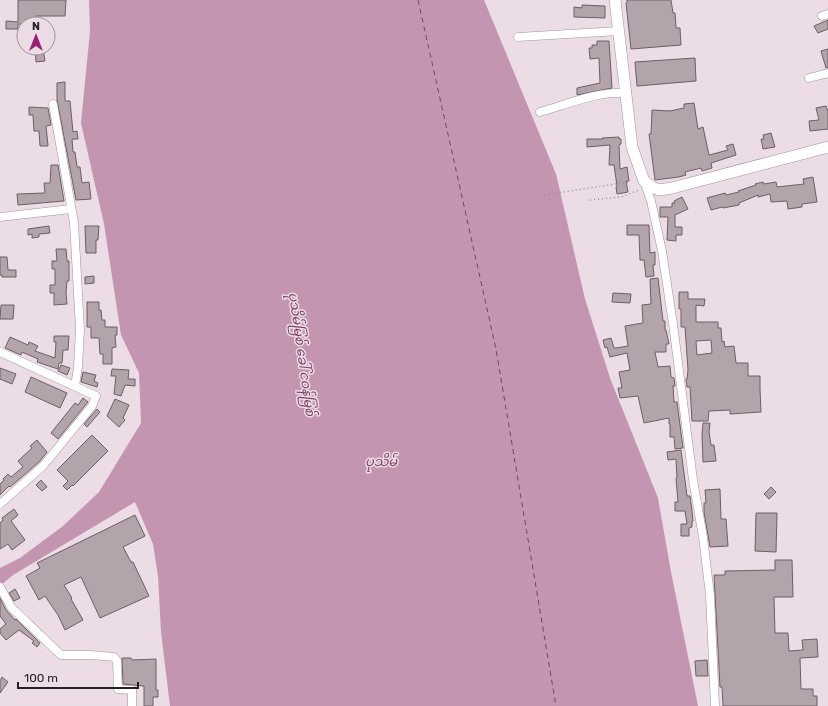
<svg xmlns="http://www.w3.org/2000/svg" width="828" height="706" font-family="Rubik,'Noto Sans Myanmar',sans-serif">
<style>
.water{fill:#c495b0}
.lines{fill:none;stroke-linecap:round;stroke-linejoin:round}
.ferry{stroke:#7c4065;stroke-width:1;stroke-dasharray:5 4;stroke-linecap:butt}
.building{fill:#b3a4ac;stroke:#6d5f66;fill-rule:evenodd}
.street-casing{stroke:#a2939b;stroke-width:9}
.secondary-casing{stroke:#a2939b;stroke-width:12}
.path{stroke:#978b92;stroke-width:1.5;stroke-dasharray:1 3;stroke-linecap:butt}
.street{stroke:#fff;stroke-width:8}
.secondary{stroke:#fff;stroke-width:11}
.labels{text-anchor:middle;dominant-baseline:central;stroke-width:3;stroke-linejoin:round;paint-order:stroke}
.water-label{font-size:13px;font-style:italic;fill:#7c4065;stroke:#ecdce5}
</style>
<rect width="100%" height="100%" fill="#ecdce5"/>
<!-- water -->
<path class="water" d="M89 0H484L556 174 585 299 610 378 658 498 671 572 698 706H170L161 632 158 576 153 544 135 502 13 575 0 586V568L20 558 63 526 99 492 141 423 139 373 121 335 104 224 81 123 90 31Z"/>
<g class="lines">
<!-- ferry -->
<path class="ferry" d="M418 0 496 349 556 706"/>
</g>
<!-- building -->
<g class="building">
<path d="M18 0H66L65 16H36V24H18V29H6V21L18 22Z"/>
<path d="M627 0H671L673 13H675L676 28H680L681 45 631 49 626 3H627Z"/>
<path d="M582 5 605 6V18L574 17V7L582 8Z"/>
<path d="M828 20V29L818 33 814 26Z"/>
<path d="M597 41H609L612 88 577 95V88L600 83 599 58 590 59 589 48H592V45H597Z"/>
<path d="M35 48H43L45 61 36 62Z"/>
<path d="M828 49V68H826L821 51Z"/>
<path d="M695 58 696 81 637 86 635 62Z"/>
<path d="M65 82V101H70L73 132 77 131 78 139H72L73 152H75L77 167H80L82 183 89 182 91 199 76 200 57 100V83Z"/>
<path d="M694 103 698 129 703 127 709 155 728 150 726 146 733 144 736 155 711 163 712 168 702 171 701 168 685 172 686 175 679 177 655 180 649 134H651L652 110 670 111 684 108V104Z"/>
<path d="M826 106 828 111V129L810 131 809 121 819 120 816 108Z"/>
<path d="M29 107 48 108 51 125 46 126 48 146H40L39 131H34L33 115H29Z"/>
<path d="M771 133 775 147 763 149 761 139H764L763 135Z"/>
<path d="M619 137V139H621V144L619 145 620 169 627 167 629 181H626L628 192 617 194 616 187 617 186 614 165H609L610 145 587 147V139H603L602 138Z"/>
<path d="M51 165H58L64 201 18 205 17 194 45 193 44 183H50Z"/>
<path d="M813 177 817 202 802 204V207L788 209 787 201 771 202 770 194 758 197V195L739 203V205L723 208 722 207 711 210 707 198 725 193 726 195 739 192 738 191 756 185 755 184 763 182 764 184 776 182 777 187 804 184 803 179Z"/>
<path d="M682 197 688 209 675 215V227H682V235H676V241L667 240 668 217H660V207H672V203H675L674 201Z"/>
<path d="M627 225H649L650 253 655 252V265H653L654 276 646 277 644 260H640L639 235H627Z"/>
<path d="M49 226 50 233 39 234V237L32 238V234L28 235V229Z"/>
<path d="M85 226H99L98 240H96V253H86Z"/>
<path d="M56 249H66L67 261H69V281H67L66 293 67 304 54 305V293H50V285H55V269H52V261H57Z"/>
<path d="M0 257H7L8 270H16V277H2V275H0Z"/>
<path d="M94 276V283L85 284V277Z"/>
<path d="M658 278 663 321H665V330H666L669 344H666V352H655L658 367 670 366 671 377 674 378 675 386H673L674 402H677L683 448 675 449 674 437H670V424H669V418L644 423 638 396 620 398 618 388H622L619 372 630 370 627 353 610 357 607 347 605 348 603 340 611 338 614 348H616L628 346 625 326 643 323 642 305 651 304 650 279Z"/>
<path d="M679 292H688V299H705L704 306 696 305V322H718V328H721L722 342 724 341 725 347 734 346 736 363H748V376H760V389L761 412 730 414V410L709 411 708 421H692L690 387H687L686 379H687L688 370 685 327H681V309H679ZM711 340 712 353 697 355 696 341Z"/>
<path d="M613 293 631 294 630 303 612 302Z"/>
<path d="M87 302H99V310H101L102 320H105V327H117V335H115L116 347 112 348V364H103V354H100L99 338H91V327H87Z"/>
<path d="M1 305H14L13 319H0Z"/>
<path d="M54 336H69L68 350H63L62 363H59L58 369 37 362 38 359 22 352 21 355 5 348 10 337 28 345 29 342 38 346 35 351 55 358 56 342H54Z"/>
<path d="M61 365 70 368 67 375 58 371Z"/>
<path d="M0 368 16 374 12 384 0 379Z"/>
<path d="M112 369 129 370 128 379H135V386L125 385 121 396 114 394 116 376H111Z"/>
<path d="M83 372 96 375 94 381 98 383 97 387 81 382Z"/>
<path d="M31 377 67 393 60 408 25 392Z"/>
<path d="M83 398 88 402 87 403 58 439 51 433 75 403 78 405Z"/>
<path d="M115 399 129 405 123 418 125 420 119 427 107 416Z"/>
<path d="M97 409 100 412 87 427 84 424Z"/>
<path d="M703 423H710L709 432 711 445H714L716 461 703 462 702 435Z"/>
<path d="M92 435 108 451 73 486 72 485 67 490 63 486 68 481 57 470Z"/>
<path d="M37 440 47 452 39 462 10 487 9 486 0 495V484L4 480 3 479 8 474 11 477 23 467 18 461 32 448 30 446Z"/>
<path d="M681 450 687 496H690L692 511 693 521H692V527L689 528V536H681V524H687L685 511H675V502H678L676 478H677L676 459 668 460 667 452Z"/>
<path d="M41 480 47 487 42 491 36 485Z"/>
<path d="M771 487 776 492 769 499 764 494Z"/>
<path d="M720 489 721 519H726L728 546 710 547 704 512V503H706L705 490Z"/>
<path d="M14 509 18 515 11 521 25 540 12 550 8 544 0 549V523L3 520 2 518Z"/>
<path d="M756 513H777L776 552 755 551Z"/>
<path d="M135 515 145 536 123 547 131 562H133L149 596 100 618 81 577 64 585 72 598 71 599 83 620 65 630 58 615 45 596 39 600 26 576 40 568 37 563Z"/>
<path d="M775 560H792L793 597H774L775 633H788L789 651 803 650 802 640 817 639 818 657 800 658 801 689H813V696H817V706H723L722 687H720L714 575H725V571L775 570Z"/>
<path d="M15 589 20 598 14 601 9 593Z"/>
<path d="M0 598 6 610 15 620 16 619 40 643 37 647 32 643 34 641 19 630 6 640 0 633V629L6 624 0 616Z"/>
<path d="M122 658H131L132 660 156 659V690H158V697H153V706H144V686L123 684Z"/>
<path d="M707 660 708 676H696L695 661Z"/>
<path d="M2 677 8 682 0 693V681Z"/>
</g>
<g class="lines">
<!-- street casing -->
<g class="street-casing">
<g id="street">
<path d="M822 16 828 14"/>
<path d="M518 37 619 31"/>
<path d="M809 78 828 73"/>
<path d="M53 104 74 223 80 329 78 367 75 386"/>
<path d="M540 112C568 104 598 91 627 93"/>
<path d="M644 181 651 201 662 251 673 324 693 480 703 537 710 595 715 706"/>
<path d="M0 217 71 209"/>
<path d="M0 352 96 396 92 406 43 466 0 504"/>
<path d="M0 587 11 607 61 655H91L114 657 117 661 118 689 132 690V706"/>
</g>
</g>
<!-- secondary casing -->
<g class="secondary-casing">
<path id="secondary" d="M615 0 632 147 644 181 652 187 659 190 672 188 828 147"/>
</g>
<!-- path -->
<g class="path">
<path d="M544 195 629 182"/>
<path d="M590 200 621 197 639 190"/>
</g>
<!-- street -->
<use href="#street" class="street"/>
<!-- secondary -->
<use href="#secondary" class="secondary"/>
</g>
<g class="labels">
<!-- water labels -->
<g class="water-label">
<text transform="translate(302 354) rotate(82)">ပုသိမ်မြစ် ခေါ် ငဝန်မြစ်</text>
<text x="381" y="461">ပုသိမ်</text>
</g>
</g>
<!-- north arrow -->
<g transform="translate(36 36)"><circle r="19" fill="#ecdce5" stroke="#9d9197"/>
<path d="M0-3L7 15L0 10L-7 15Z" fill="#9b1f76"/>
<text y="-6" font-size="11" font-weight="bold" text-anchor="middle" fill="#262023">N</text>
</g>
<!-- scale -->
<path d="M18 682v6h120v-6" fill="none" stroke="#262023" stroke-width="2"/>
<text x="24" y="682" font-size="12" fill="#262023" stroke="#ecdce5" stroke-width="3" paint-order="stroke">100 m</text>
</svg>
